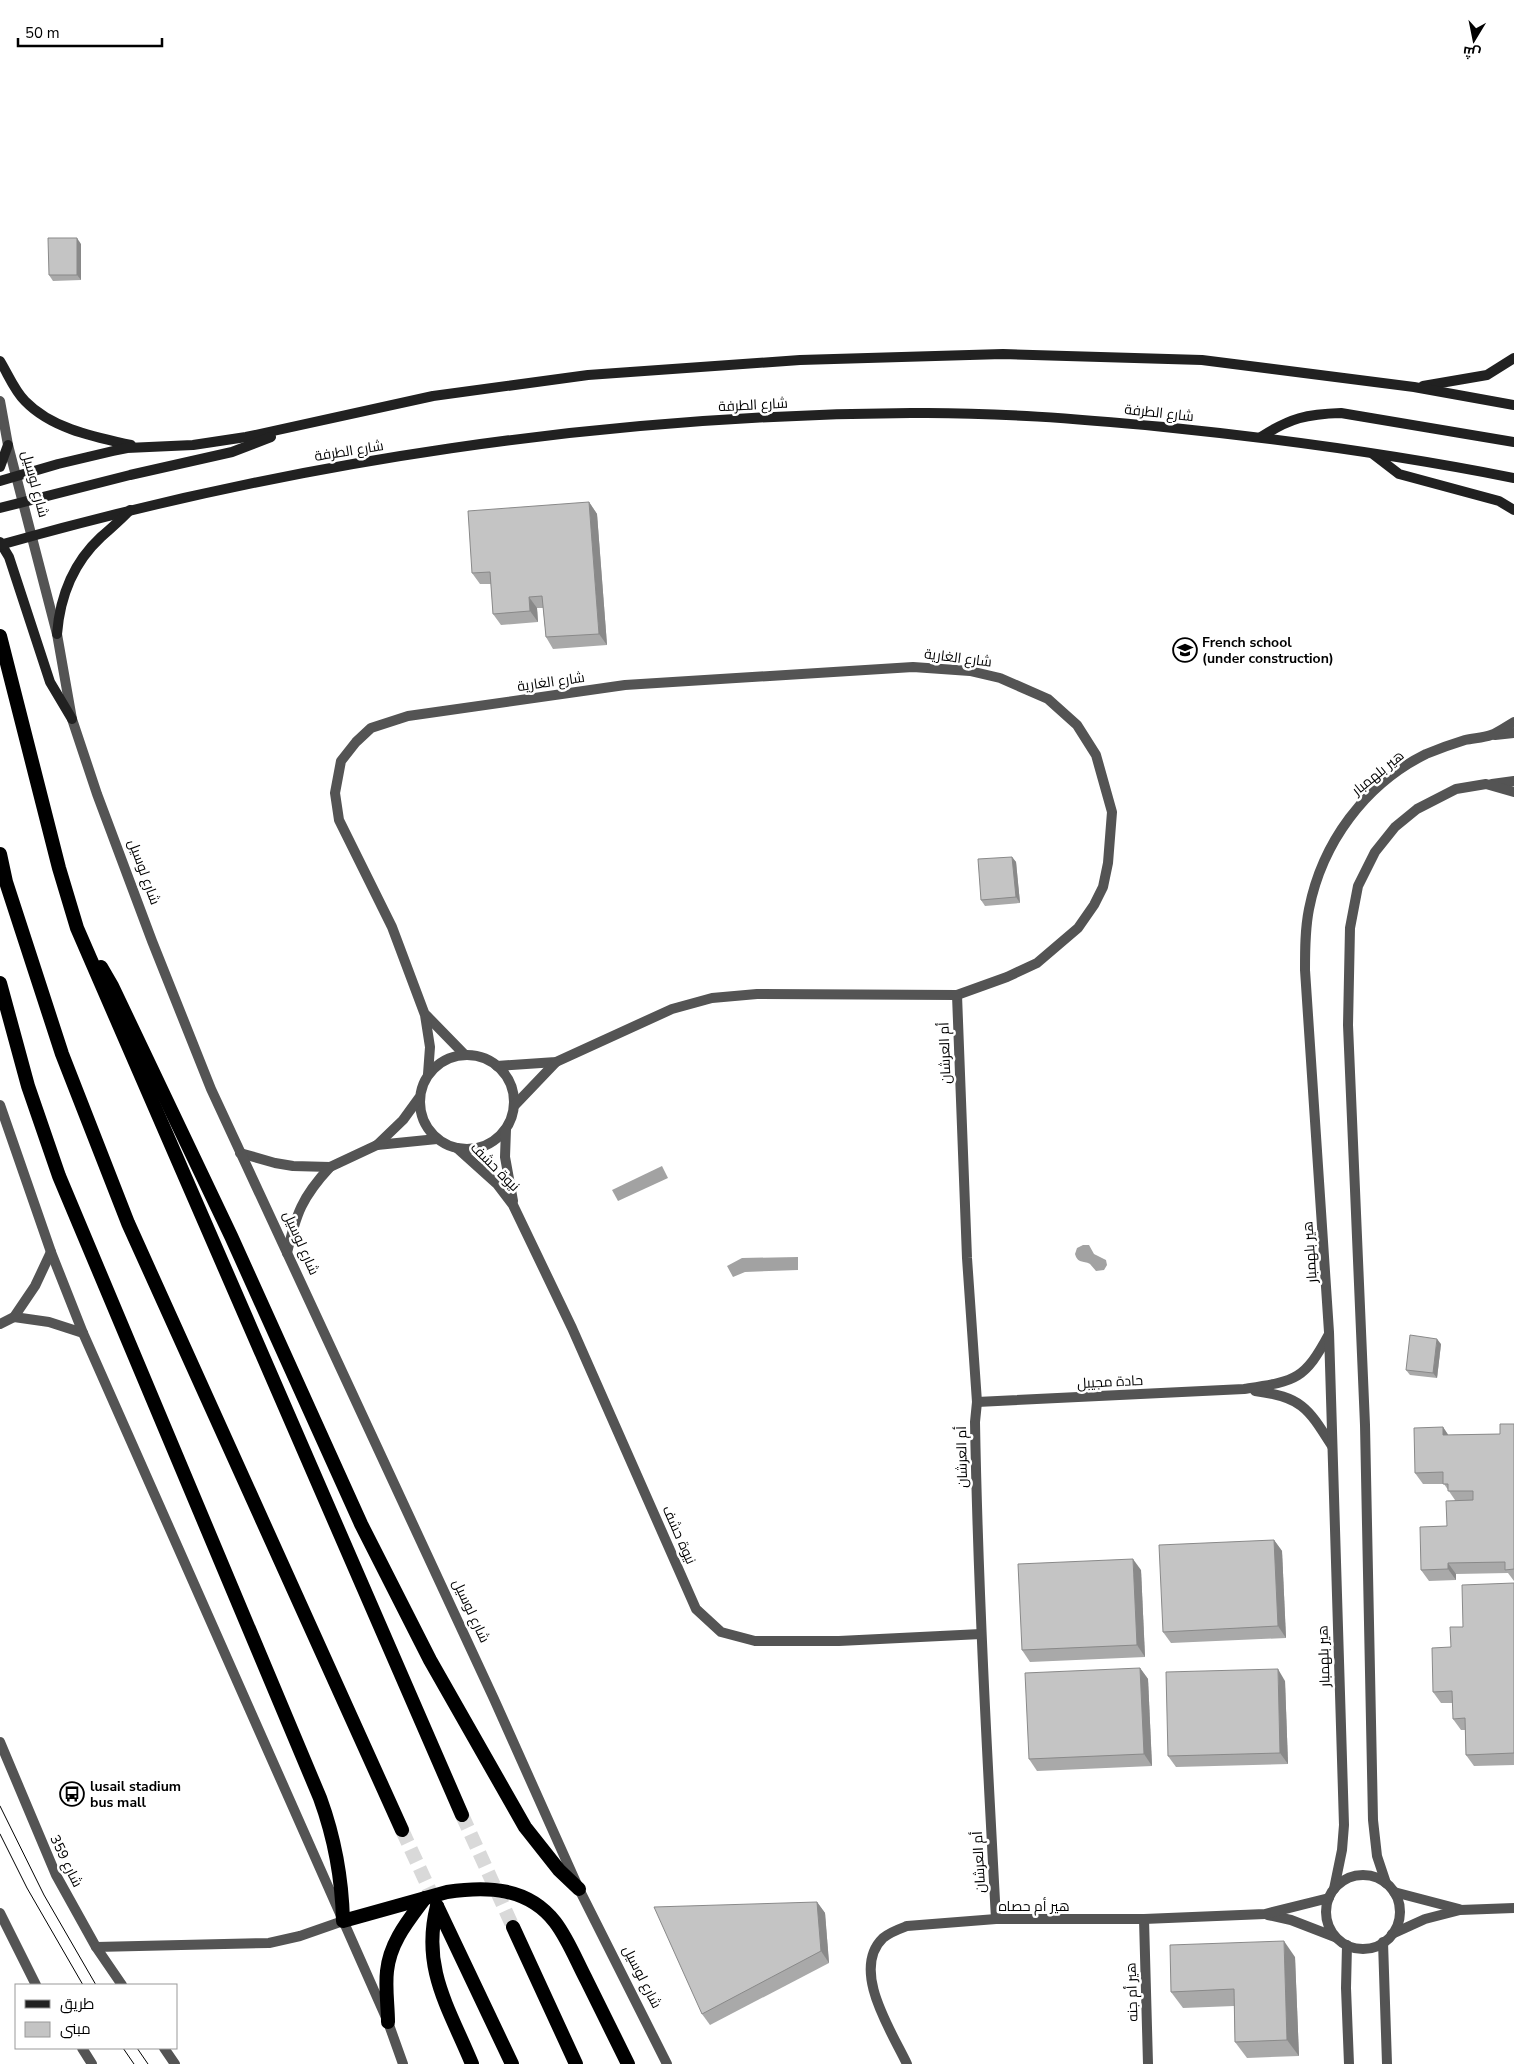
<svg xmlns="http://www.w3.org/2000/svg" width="1514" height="2064" font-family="'Nunito Sans',Cairo,sans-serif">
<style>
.water{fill:#a2a2a2}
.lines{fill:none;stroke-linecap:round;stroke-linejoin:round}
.trunk-tunnel{stroke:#d9d9d9;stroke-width:14;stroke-dasharray:14 7;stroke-linecap:butt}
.minor{stroke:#545454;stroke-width:10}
.tertiary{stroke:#545454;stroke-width:10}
.secondary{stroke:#212121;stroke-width:10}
.trunk{stroke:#000;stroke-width:14}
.tram{stroke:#000;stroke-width:1}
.wall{fill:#a9a9a9}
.shaded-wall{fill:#898989}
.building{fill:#c4c4c4;stroke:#898989}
.labels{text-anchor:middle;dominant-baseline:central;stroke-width:5;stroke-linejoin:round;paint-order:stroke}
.street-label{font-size:14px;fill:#000;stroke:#fff}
.poi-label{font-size:14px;font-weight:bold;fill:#000;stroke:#fff;text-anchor:start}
</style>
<rect width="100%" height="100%" fill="#fff"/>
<!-- water -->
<g class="water">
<path d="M662 1166 668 1178 618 1201 612 1190Z"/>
<path d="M1083 1245H1089L1094 1254 1106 1260 1107 1265 1104 1270 1096 1271 1090 1264C1083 1260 1078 1264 1075 1254L1077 1248Z"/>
<path d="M798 1257V1270L745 1272 733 1277 727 1266 742 1258Z"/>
</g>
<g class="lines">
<!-- trunk-tunnel -->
<g class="trunk-tunnel">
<path d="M462 1815 513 1927"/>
<path d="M402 1830 437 1906"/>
</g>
<!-- minor -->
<g class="minor">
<path d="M1495 735 1514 733"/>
<path d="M1492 784 1514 781"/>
<path d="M957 995 967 1258 977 1402 975 1422C978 1588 987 1753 996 1919"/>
<path d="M426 1015 465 1055"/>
<circle cx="467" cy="1102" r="47"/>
<path d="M428 1074 430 1047 425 1015 392 927 339 820 335 793 341 761 356 742 371 728 408 716 625 685 913 667 970 671 1000 678 1048 699 1077 725 1096 755 1112 812 1108 863 1103 887 1094 905 1078 928 1037 963 1007 977 957 995 757 994 712 998 672 1009 556 1062 497 1066"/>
<path d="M514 1106 556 1062"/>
<path d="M506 1129 505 1157 513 1201"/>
<path d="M377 1145 437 1139"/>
<path d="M457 1148 497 1184 513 1205 572 1328 696 1609 721 1632 755 1641H839L981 1634"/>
<path d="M240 1153 275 1163 293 1166 330 1167 377 1145 403 1120 419 1098"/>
<path d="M287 1253C296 1214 302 1197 330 1167"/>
<path d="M14 1317 49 1322 83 1333"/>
<path d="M0 1324 14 1317 35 1286 51 1252"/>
<path d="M1255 1391C1302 1397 1308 1408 1332 1446"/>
<path d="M977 1402 1244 1389C1295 1381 1304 1381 1329 1334"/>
<path d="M0 1742 56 1875 96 1947 122 1985"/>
<circle cx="1363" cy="1912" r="37"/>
<path d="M1386 1883 1377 1856 1373 1820 1365 1425 1348 1025 1350 928 1358 886 1375 852 1395 827 1417 809 1456 789 1486 784 1514 792"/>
<path d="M1334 1889 1342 1850 1344 1825 1329 1332 1305 970C1305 949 1305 929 1309 909 1322 843 1365 784 1426 754 1438 749 1452 744 1465 740 1473 738 1483 738 1491 735 1499 732 1507 726 1514 722"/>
<path d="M1394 1892 1459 1909"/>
<path d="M0 1913 36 1985"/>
<path d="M1268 1915 1291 1920 1335 1937"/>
<path d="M1144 1919 1148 2064"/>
<path d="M1392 1934 1425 1919 1460 1910 1514 1908"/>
<path d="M1383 1942 1387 2064"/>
<path d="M1347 1945 1346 1988 1349 2064"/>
<path d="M96 1947 269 1943 300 1936 343 1921"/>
<path d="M82 2048 92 2064"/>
<path d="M164 2048 175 2064"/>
<path d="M907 2064C892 2032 850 1970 883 1938 890 1932 899 1929 907 1926L996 1919H1144L1265 1914 1329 1898"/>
</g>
<!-- tertiary -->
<g class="tertiary">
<path d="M0 401 8 445 57 634 72 719 97 794 152 941 211 1089 494 1699 579 1889 667 2064"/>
<path d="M0 1105 51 1252 83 1333 388 2022 403 2064"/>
</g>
<!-- secondary -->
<g class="secondary">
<path d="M0 361C8 374 14 390 25 401 52 429 95 437 131 445"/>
<path d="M1423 386 1487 375 1514 358"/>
<path d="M1261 437C1290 418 1307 414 1341 413L1514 442"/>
<path d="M1373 454 1399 474 1499 501 1514 510"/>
<path d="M0 467 8 445"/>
<path d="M0 481 58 464 113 451 127 448 193 445 246 437 433 396 588 375 800 360 1003 354 1202 360 1414 387 1514 405"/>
<path d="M0 508 130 475 232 452 271 437"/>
<path d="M0 542 9 557 50 682 72 719"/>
<path d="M0 545C295 461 604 415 911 413 995 412 1080 419 1164 427 1282 439 1398 455 1514 478"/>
<path d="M57 634C60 596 73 563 101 537 111 528 121 520 130 510"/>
</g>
<!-- trunk -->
<g class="trunk">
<path d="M0 636 59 868 77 928 462 1815"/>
<path d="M0 854 6 882 62 1054 128 1223 402 1830"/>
<path d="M101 967 112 986 231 1236 361 1524 430 1660 525 1827 559 1870 579 1889"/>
<path d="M0 983 28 1086 59 1176 320 1798C335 1839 342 1878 343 1921L447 1892C487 1886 528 1887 555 1922 568 1939 576 1960 586 1979 600 2007 614 2036 628 2064"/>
<path d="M437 1906 512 2064"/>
<path d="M437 1906C421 1968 449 2008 472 2064"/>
<path d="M513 1927 576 2064"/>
<path d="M388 2022C388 2006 385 1987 387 1971 390 1942 408 1921 425 1898"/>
</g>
<!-- tram -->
<g class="tram">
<path d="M0 1806 44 1895 96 1985"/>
<path d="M0 1834 27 1888 83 1985"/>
<path d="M123 2048 134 2064"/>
<path d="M137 2048 148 2064"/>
</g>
</g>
<!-- wall -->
<g class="wall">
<path d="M81 244V280L53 281 49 275Z"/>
<path d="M589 502 597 514 607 645 553 649 546 637 543 608H537L538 622 501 625 493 614 491 584H480L472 573Z"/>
<path d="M1012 857 1016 862 1020 903 985 906 981 900Z"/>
<path d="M1441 1344 1437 1378 1410 1375 1406 1370Z"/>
<path d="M1514 1424V1581L1508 1573 1456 1574V1580L1429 1581 1421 1570 1447 1526 1455 1500 1444 1484H1423L1415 1473 1443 1427 1448 1435 1500 1434Z"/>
<path d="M1274 1540 1282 1551 1286 1638 1171 1643 1163 1632Z"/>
<path d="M1141 1570 1145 1657 1030 1662 1022 1650Z"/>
<path d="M1514 1583V1765L1474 1766 1466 1755 1465 1730H1461L1453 1719V1703H1441L1433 1692 1451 1647 1463 1627Z"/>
<path d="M1140 1668 1148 1679 1152 1766 1037 1771 1029 1759Z"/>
<path d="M1285 1681 1288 1764 1176 1767 1168 1756Z"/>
<path d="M817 1902 825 1913 829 1963 710 2025 702 2014Z"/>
<path d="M1295 1957 1299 2056 1247 2058 1235 2042 1234 2006 1183 2008 1171 1992Z"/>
</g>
<!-- shaded-wall -->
<g class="shaded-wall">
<path d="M77 238 81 244V280L77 275Z"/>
<path d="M589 502 597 514 607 645 599 634Z"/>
<path d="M529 597 537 608 538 622 530 611Z"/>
<path d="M1012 857 1016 862 1020 903 1016 897Z"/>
<path d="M1437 1339 1441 1344 1437 1378 1433 1373Z"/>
<path d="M1443 1427 1451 1439 1443 1435Z"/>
<path d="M1274 1540 1282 1551 1286 1638 1278 1626Z"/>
<path d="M1133 1559 1141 1570 1145 1657 1137 1645Z"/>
<path d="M1448 1563 1456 1574V1580L1448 1569Z"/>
<path d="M1140 1668 1148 1679 1152 1766 1144 1754Z"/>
<path d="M1278 1669 1285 1681 1288 1764 1280 1753Z"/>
<path d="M817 1902 825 1913 829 1963 821 1951Z"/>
<path d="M1284 1941 1295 1957 1299 2056 1287 2040Z"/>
</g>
<!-- building -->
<g class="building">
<path d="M48 238H77V275H49Z"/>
<path d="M589 502 599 634 546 637 542 596 529 597 530 611 493 614 490 572 472 573 468 511Z"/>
<path d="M1012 857 1016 897 981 900 978 859Z"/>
<path d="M1410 1335 1437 1339 1433 1373 1406 1370Z"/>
<path d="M1500 1424H1514V1569L1505 1570V1562L1448 1563V1569L1421 1570 1420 1527 1447 1526 1446 1501 1473 1500V1491H1448V1484H1443V1472L1415 1473 1414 1428 1443 1427V1435L1500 1434Z"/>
<path d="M1274 1540 1278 1626 1163 1632 1159 1545Z"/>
<path d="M1133 1559 1137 1645 1022 1650 1018 1564Z"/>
<path d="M1514 1583V1753L1466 1755 1465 1718 1453 1719 1452 1691 1433 1692 1432 1648 1451 1647 1450 1627H1463L1462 1585Z"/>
<path d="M1140 1668 1144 1754 1029 1759 1025 1673Z"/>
<path d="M1278 1669 1280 1753 1168 1756 1166 1672Z"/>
<path d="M817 1902 821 1951 702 2014 654 1907Z"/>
<path d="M1284 1941 1287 2040 1235 2042 1234 1989 1171 1992 1170 1945Z"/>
</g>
<!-- icons -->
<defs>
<g id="school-ring" transform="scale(1.25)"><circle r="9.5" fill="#fff" stroke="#000" stroke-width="1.5"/><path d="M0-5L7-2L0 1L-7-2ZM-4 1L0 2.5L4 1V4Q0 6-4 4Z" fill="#000"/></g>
<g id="bus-ring" transform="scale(1.25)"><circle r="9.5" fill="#fff" stroke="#000" stroke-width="1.5"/><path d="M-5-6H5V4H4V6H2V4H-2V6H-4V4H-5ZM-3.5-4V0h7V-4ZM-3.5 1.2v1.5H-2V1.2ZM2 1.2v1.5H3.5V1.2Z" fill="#000"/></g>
</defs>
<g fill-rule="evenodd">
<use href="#school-ring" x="1185" y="650"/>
<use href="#bus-ring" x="72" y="1794"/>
</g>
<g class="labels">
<!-- street labels -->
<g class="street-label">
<text transform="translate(753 405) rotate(-3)">شارع الطرفة</text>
<text transform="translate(1159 413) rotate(6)">شارع الطرفة</text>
<text transform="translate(349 451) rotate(-9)">شارع الطرفة</text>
<text transform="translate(35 484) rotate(75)">شارع لوسيل</text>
<text transform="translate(958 658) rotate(7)">شارع الغارية</text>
<text transform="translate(551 682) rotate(-8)">شارع الغارية</text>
<text transform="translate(1378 773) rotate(-39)">هير بلهمبار</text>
<text transform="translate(144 872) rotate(70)">شارع لوسيل</text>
<text transform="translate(945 1053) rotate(-92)">أم العرشان</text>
<text transform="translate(495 1167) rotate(45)">نيوة حشف</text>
<text transform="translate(301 1243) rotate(66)">شارع لوسيل</text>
<text transform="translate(1310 1252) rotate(-94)">هير بلهمبار</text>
<text transform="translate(1110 1382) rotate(-3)">حادة مجيبل</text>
<text transform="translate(962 1457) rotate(-91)">أم العرشان</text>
<text transform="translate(679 1535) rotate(66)">نيوة حشف</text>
<text transform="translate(471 1611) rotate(65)">شارع لوسيل</text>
<text transform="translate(1324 1656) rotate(-92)">هير بلهمبار</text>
<text transform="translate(66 1861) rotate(64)">شارع 359</text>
<text transform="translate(979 1862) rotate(-93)">أم العرشان</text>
<text x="1034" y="1906">هير أم حصاه</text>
<text transform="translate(642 1977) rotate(63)">شارع لوسيل</text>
<text transform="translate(1132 1992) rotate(-92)">هير أم جنه</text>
</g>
<!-- poi labels -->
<g class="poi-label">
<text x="1202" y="642">French school<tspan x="1202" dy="16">(under construction)</tspan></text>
<text x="90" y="1786">lusail stadium<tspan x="90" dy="16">bus mall</tspan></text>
</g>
</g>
<!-- legend -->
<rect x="15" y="1984" width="162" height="65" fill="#ffffff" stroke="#999999"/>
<rect x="25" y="2000" width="25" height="8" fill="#212121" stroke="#999999"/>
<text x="60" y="2009" font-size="15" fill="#000000">طريق</text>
<rect x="25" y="2022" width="25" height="15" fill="#c4c4c4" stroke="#999999"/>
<text x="60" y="2034" font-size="15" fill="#000000">مبنى</text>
<!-- north arrow -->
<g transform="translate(1474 40) rotate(190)" stroke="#ffffff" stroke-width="4" paint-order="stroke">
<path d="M0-4L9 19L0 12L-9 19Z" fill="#000000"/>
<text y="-8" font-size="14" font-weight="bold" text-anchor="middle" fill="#000000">ش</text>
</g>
<!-- scale -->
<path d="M18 38v8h144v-8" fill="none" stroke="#000000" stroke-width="2.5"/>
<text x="25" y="38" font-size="15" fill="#000000" stroke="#ffffff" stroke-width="4" paint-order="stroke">50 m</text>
</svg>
